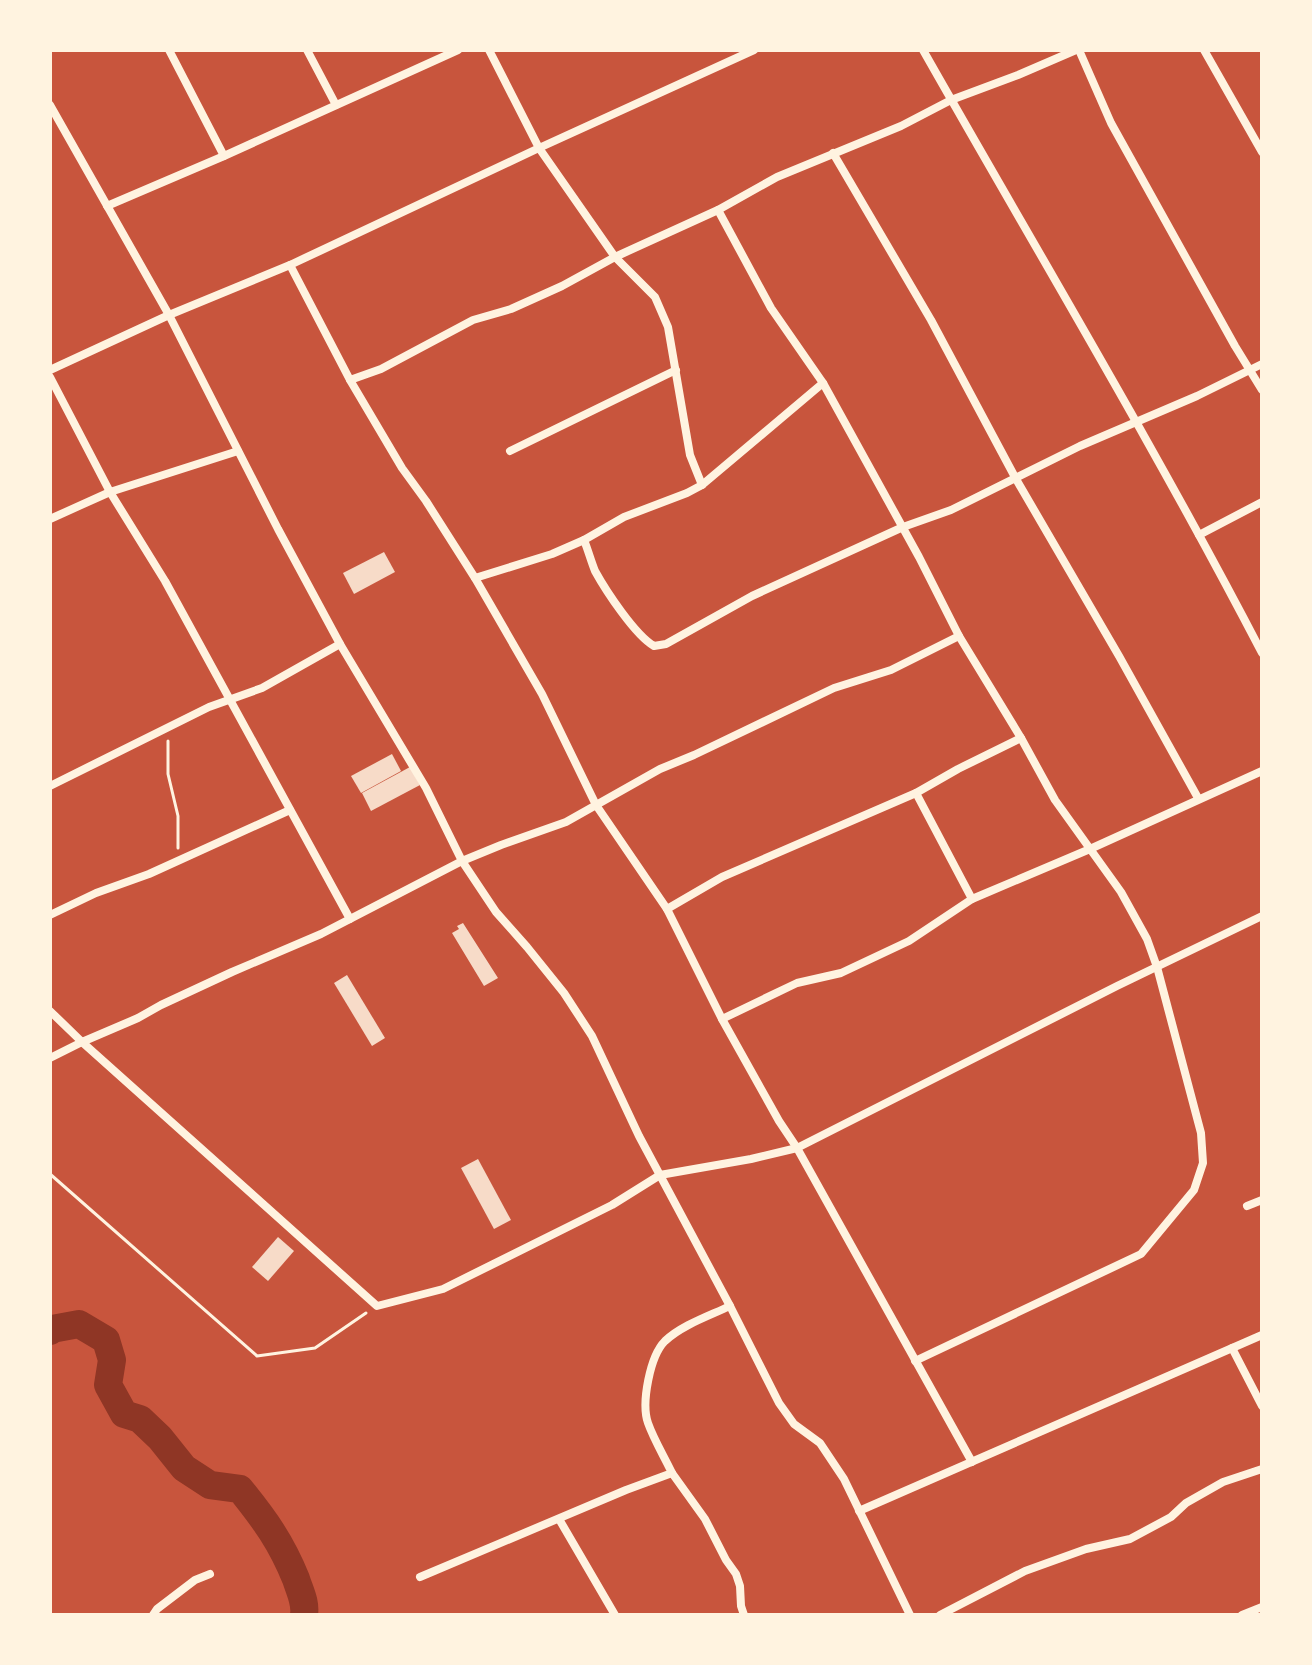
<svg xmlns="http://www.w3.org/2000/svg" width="1312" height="1665" font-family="Figtree,sans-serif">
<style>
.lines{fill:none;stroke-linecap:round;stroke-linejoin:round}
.river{stroke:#8f3625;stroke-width:28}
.building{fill:#f7dbc8}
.path{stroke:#fff3e0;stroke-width:3}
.minor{stroke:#fff3e0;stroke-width:8}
</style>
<rect width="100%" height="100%" fill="#c8553d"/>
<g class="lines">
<!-- river -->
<path class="river" d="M50 1331 52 1329 79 1324 106 1340 112 1360 108 1385 124 1414 140 1419 160 1438 184 1468 210 1485 240 1489C265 1520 281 1542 296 1579 300 1592 306 1602 304 1615"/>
</g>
<!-- building -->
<g class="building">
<path d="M384 552 395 572 354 594 343 573Z"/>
<path d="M392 754 401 771 361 793 351 776Z"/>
<path d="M410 767 420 785 371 811 362 793Z"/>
<path d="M463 923 498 978 484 986 452 933 459 929 457 926Z"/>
<path d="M347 975 385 1038 372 1046 334 983Z"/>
<path d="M478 1159 511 1220 494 1229 461 1168Z"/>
<path d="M278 1237 294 1251 268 1281 252 1267Z"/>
</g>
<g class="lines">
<!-- path -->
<g class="path">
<path d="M168 741V774L178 816V848"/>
<path d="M50 1174 257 1356 315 1348 366 1313"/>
</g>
<!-- minor -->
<g class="minor">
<path d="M169 50 224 156"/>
<path d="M307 50 336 105"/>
<path d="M489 50 539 148 615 257 655 297 668 327 690 455 702 485"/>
<path d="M923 50C1037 251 1156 449 1262 653"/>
<path d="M1079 50 1111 123 1235 346 1262 390"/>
<path d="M1204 50 1262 152"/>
<path d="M50 105 169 315 278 529 340 644 426 788 462 861 496 912 527 947 564 993 592 1036 639 1136 730 1306 779 1403 794 1424 820 1443 844 1479 910 1615"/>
<path d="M833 153 931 320 1016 479 1119 656 1198 798"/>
<path d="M107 206 224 156 458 50"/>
<path d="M718 210 771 308 823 383 919 557 959 636 1021 738 1055 800 1121 892 1147 939 1157 967 1201 1133 1203 1163 1194 1190 1141 1254 915 1361"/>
<path d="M290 265 350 380 402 468 426 501 475 578 542 694 596 805 667 909 722 1019 779 1121 797 1148 972 1462"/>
<path d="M50 370 169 315 290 265 539 148 754 50"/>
<path d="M50 377 110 492 165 581 350 919"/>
<path d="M350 380 381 369 473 320 511 309 562 286 615 257 718 210 777 177 901 126 951 100 1018 75 1076 50"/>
<path d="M510 451 676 370"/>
<path d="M50 519 110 492 238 451"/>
<path d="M1199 535 1262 502"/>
<path d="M584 540C588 550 591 561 595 571 606 591 635 635 654 646L666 644 752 596 903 527 951 510 1080 446 1197 396 1262 364"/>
<path d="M475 578 552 554 584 540 624 517 687 493 702 485 823 383"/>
<path d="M50 786 209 707 262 688 340 644"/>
<path d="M916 793 972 899"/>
<path d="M667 909 722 877 916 793 958 769 1021 738"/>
<path d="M50 915 96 893 149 874 290 810"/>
<path d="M50 1011 82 1042 377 1306 443 1289 612 1205 660 1175 751 1159 797 1148 1117 986 1262 916"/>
<path d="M722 1019 797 983 841 973 909 941 972 899 1090 849 1262 771"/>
<path d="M50 1058 82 1042 138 1018 161 1005 232 972 321 934 462 861 501 845 566 822 660 769 694 755 834 688 891 670 959 636"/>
<path d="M1247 1206 1262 1200"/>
<path d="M1232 1348 1262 1406"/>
<path d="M672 1473 705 1519 726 1560 736 1574 740 1586 741 1606 744 1615"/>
<path d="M859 1511 1262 1335"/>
<path d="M559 1519 615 1615"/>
<path d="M420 1577 626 1490 672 1473C664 1456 654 1440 648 1423 641 1403 650 1356 665 1341 682 1325 709 1316 730 1306"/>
<path d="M153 1615 157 1609 195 1580 210 1574"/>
<path d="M940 1615 1025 1571 1086 1549 1130 1539 1171 1517 1186 1503 1223 1482 1262 1469"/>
<path d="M1242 1615 1262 1607"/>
</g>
</g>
<!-- border -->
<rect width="1312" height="1665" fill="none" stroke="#fff3e0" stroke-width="104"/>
</svg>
